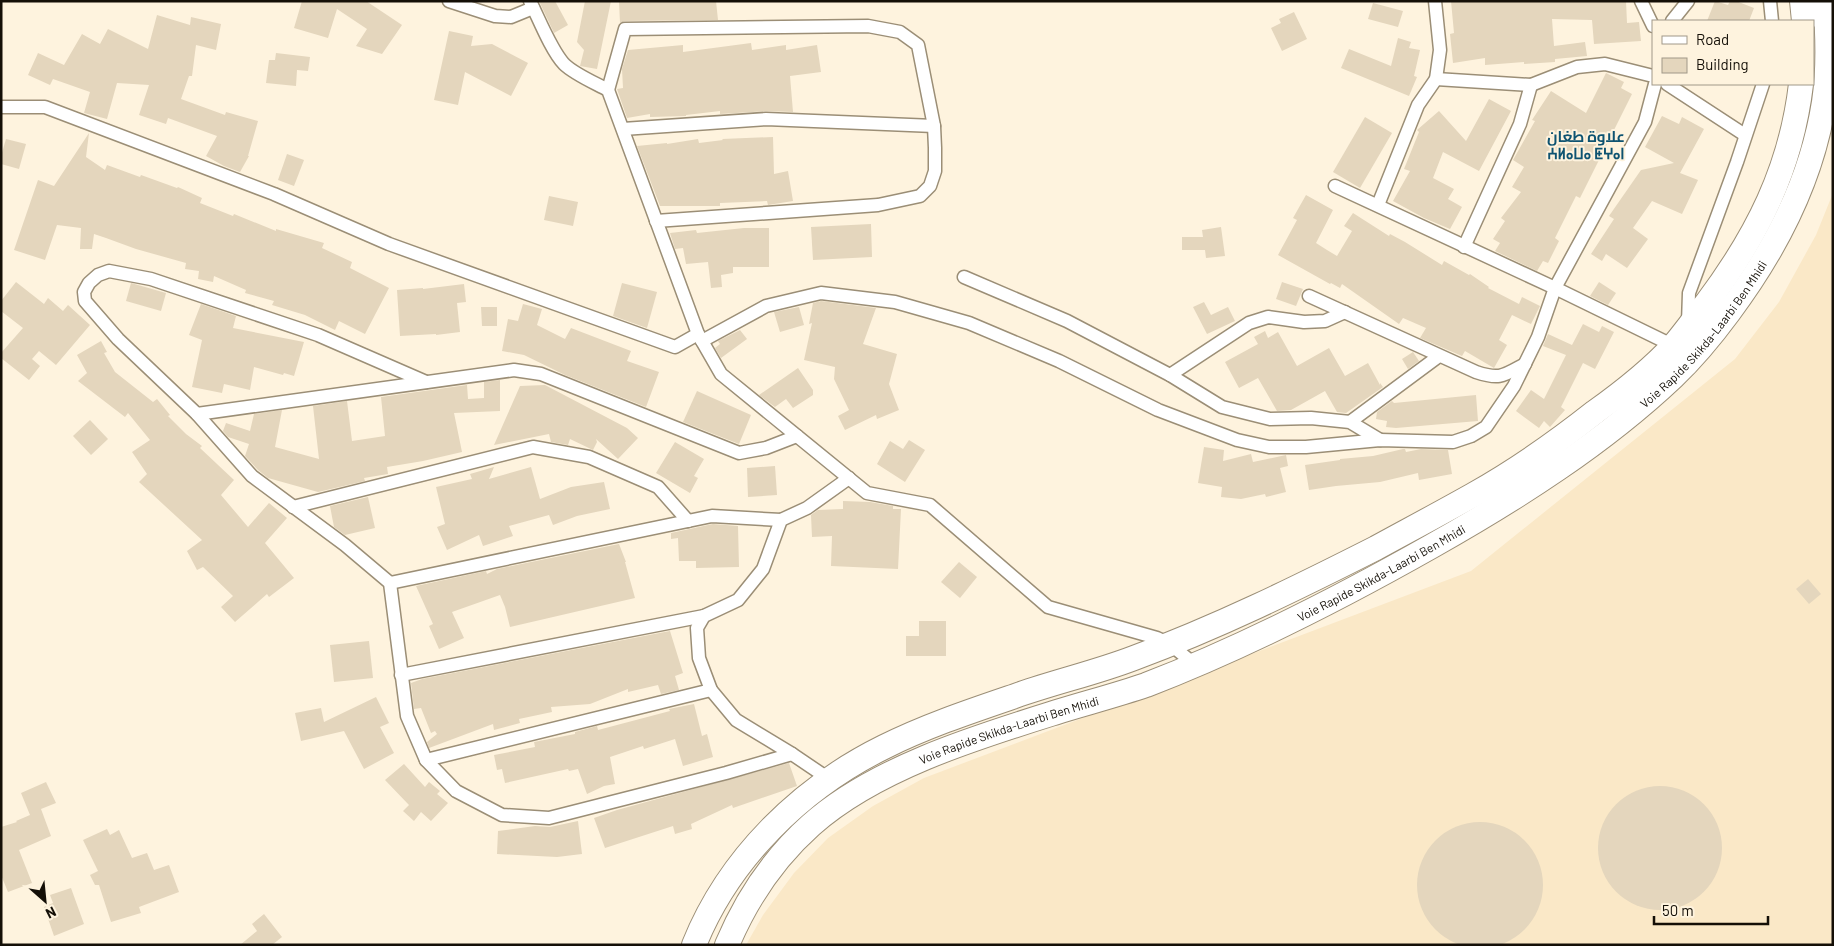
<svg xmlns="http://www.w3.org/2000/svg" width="1834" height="946" font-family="Barlow,Cairo,'Noto Sans Tifinagh',sans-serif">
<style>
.built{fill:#fae8c7}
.building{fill:#e4d6bd}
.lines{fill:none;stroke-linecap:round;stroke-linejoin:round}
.street-casing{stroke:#9b8e76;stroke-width:15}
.highway-casing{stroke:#9b8e76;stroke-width:26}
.street{stroke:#fff;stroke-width:12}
.highway{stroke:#fff;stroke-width:24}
.labels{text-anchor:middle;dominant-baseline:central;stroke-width:4;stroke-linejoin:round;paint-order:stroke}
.street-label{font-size:12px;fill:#140f07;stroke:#fef3de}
.quarter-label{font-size:15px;font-weight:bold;fill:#0e5371;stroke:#fef3de}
</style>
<rect width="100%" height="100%" fill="#fef3de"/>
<!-- built -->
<path class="built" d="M1833 193V945H746L763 915 794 873 828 838 873 806 924 778 1471 571 1735 359 1779 302 1816 235Z"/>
<!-- building -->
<g class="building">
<path d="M302 1H366L402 25 382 54 356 46 367 29 337 9 328 38 294 28Z"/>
<path d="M539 1H555L568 25 554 33Z"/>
<path d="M585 1H611L597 69 580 66 584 50 577 42Z"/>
<path d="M619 1H716L718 20 625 21 620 23Z"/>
<path d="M1451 1H1626L1627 23 1639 22 1641 41 1594 44 1592 20 1552 19 1554 46 1585 42 1587 56 1555 59V62L1524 64V62L1485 65V58L1453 63 1450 34 1454 33Z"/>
<path d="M1715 1 1728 5 1730 1H1736L1754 8 1749 21H1707Z"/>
<path d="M1373 3 1403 11 1398 27 1368 19Z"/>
<path d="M1294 12 1307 39 1282 51 1271 28 1281 23 1279 19Z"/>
<path d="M157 15 190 25 191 17 221 24 216 50 196 45 192 76H189L181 99 225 115 226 112 258 121 248 156H249L240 172 224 166 206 156 217 136 168 118 166 124 139 115 149 85 117 83 107 119 84 113 90 92 53 79 50 85 28 75 38 53 64 65 82 34 100 44 108 29 148 49Z"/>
<path d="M449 31 473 36 471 46 492 44 528 63 511 96 465 72 458 105 434 100Z"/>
<path d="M1398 38 1411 42 1409 48 1420 50 1414 76 1417 77 1409 96 1341 68 1349 49 1391 66Z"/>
<path d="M751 43 752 50 786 45V50L817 45 821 72 790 76 793 112 766 111 720 114V111L686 115V116L650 117V114L627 118 617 89 623 88 622 69 628 50 683 45V52Z"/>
<path d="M276 53 310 57 308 71 297 70 296 86 266 83 269 60H275Z"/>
<path d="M1606 73 1624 82 1621 88 1632 94 1580 198 1576 196 1555 238 1559 241 1548 263 1543 261 1537 271 1495 251 1500 243 1493 239 1505 221 1501 218 1521 192 1512 187 1524 167 1513 160 1535 121 1532 120 1551 91 1586 113Z"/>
<path d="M1489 99 1511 111 1479 171 1443 152 1433 178 1454 189 1448 199 1462 207 1450 229 1424 218 1393 201 1410 171 1404 169 1419 132 1417 130 1439 111 1466 141Z"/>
<path d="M1662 116 1679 124 1682 117 1704 129 1680 173 1698 180 1682 214 1652 201 1633 228 1648 239 1627 268 1606 254 1602 261 1591 254 1614 219 1609 216 1641 170 1674 163 1645 147Z"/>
<path d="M1365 117 1392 133 1360 188 1333 172Z"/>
<path d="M89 133 86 157 105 170 107 165 140 177 141 175 177 188 178 187 202 198 200 203 233 216 234 214 276 231V229L324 243 322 248 352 262 350 268 389 288 365 334 339 321 335 330 305 315 272 305 274 301 245 293 246 290 214 276 213 282 198 279 199 271 185 269 186 263 136 249 106 238 94 234 92 249H80L81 228 57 225 45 260 14 250 38 180 54 186Z"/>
<path d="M773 137 774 174 788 171 793 201 768 205 767 201 720 203V206H660L637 146 667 143V144L698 139 699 143 723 140 722 139Z"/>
<path d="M6 139 26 144 19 169 1 164V156Z"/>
<path d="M287 154 304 160 294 186 278 180Z"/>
<path d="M1306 195 1333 210 1316 243 1327 250 1337 256 1352 231 1344 226 1353 213 1389 236 1390 234 1405 242 1442 265 1444 261 1469 275 1470 274 1489 287 1488 288 1519 304 1522 297 1540 306 1531 324 1512 315 1499 340 1507 345 1494 368 1465 351 1462 356 1420 338 1426 328 1403 318 1399 324 1342 284 1340 288 1331 283 1330 284 1278 255 1297 220 1293 218Z"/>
<path d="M549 196 578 202 573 226 544 220Z"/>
<path d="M871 224 872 257 813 260 811 227Z"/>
<path d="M1221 227 1225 256 1206 258 1205 250H1182V237H1203L1202 230Z"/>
<path d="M744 228H769V267H733V273L721 275 722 287 711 288 708 262 686 264 683 248 675 249 670 233 696 230 697 233Z"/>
<path d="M16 282 44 304 48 298 63 311 68 305 90 325 56 365 39 351 32 359 40 366 29 380 1 358V353L23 328 1 311V301Z"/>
<path d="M1282 282 1303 289 1296 306 1276 299Z"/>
<path d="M1599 282 1616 293 1608 305 1590 296Z"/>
<path d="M131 283 166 293 161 311 126 301Z"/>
<path d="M622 283 657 292 647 328 613 316Z"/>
<path d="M464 284 466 302 457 303 460 332 436 335V334L400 336 397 290 423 288V289Z"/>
<path d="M821 301 876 308 863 344 897 354 889 384 899 410 877 419 876 415 845 430 838 416 849 410 834 379 835 367 804 360 812 323 809 324 813 303Z"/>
<path d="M1204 302 1211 315 1228 307 1235 321 1207 334 1193 307Z"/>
<path d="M201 304 236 316 233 328 304 342 294 376 284 373 283 375 254 367 250 390 224 384 222 393 192 387 202 340 189 335Z"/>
<path d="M523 304 542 309 537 325 565 339 571 328 631 351 627 361 659 372 646 407 565 375 524 355 502 351 508 319 518 321Z"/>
<path d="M481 307H497V326H482Z"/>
<path d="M799 307 804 325 780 332 774 312Z"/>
<path d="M1583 324 1599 332 1602 326 1614 332 1595 369 1583 363 1561 407 1565 410 1550 427 1544 421 1539 428 1516 411 1531 390 1544 399 1566 355 1543 346 1548 334 1572 345Z"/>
<path d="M740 330 747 339 721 358 715 348 720 344 718 341Z"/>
<path d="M1265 331 1268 338 1278 332 1297 366 1329 348 1345 376 1368 363 1380 385V383L1383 387 1346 413 1337 412 1325 391 1291 410 1277 411 1258 378 1239 388 1225 362 1258 344 1254 337Z"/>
<path d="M101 341 107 352 104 353 115 372 153 402 157 399 170 415 168 416 186 434 202 446 200 448 234 480 221 495 248 527 269 503 287 518 265 543 294 578 269 597 267 594 235 622 221 607 233 596 203 567 197 570 187 551 202 540 139 482 147 474 132 452 150 440 128 413 125 417 78 381 87 373 77 355Z"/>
<path d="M1413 352 1419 361 1408 369 1402 359Z"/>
<path d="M798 368 813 390V395L793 408 786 399 775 407 759 395Z"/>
<path d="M500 380V411L454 413 462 452 423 461 387 467 388 474 364 478 365 481 318 492 268 478 258 470 245 456 249 444 228 437 223 431 226 423 250 431 254 414 282 410 275 447 319 459 313 406 347 401 352 441 385 436 381 397 467 385 468 399 484 398V382Z"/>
<path d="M545 385 627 428 638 438 618 459 596 439 597 442 593 450 570 439 568 445 551 442 549 434 494 445 520 386Z"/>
<path d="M697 391 751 415 739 444 683 422Z"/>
<path d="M1476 395 1478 421 1396 428 1386 427 1387 421 1376 419 1377 412 1392 401 1394 403Z"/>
<path d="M90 420 108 439 91 455 73 436Z"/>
<path d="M909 440 925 450 905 482 877 464 890 441 903 449Z"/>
<path d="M675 442 704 459 694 476 698 478 690 493 656 473Z"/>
<path d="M1204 447 1224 450 1223 461 1251 454 1253 462 1286 455 1288 466 1280 468 1286 492 1266 497 1265 494 1241 499 1221 497 1222 487 1198 483Z"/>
<path d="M1403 449H1405L1406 452 1421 449 1448 450 1452 474 1419 480 1418 473 1380 482 1336 486 1309 490 1305 465 1340 460V459L1373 456Z"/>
<path d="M775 466 777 495 748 497 747 468Z"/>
<path d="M494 467 489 479 531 467 540 499 571 487 604 482 610 509 577 516 553 525 549 515 509 526 513 536 483 546 479 535 447 550 437 527 445 524 436 487 472 479 470 474Z"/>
<path d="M368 497 375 528 345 535 334 527 330 506Z"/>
<path d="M843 501 870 502 893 506V509H901L898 569 831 566 832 536 812 537 811 515 818 510 843 509Z"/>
<path d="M713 524 738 526 739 567 696 568V561H679L678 538 671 539V533Z"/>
<path d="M619 544 626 562H625L635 598 510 627 505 607 500 595 452 612 464 638 439 649 429 626 433 624 416 586 486 571 487 574 497 569Z"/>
<path d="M959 562 977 577 960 598 941 582Z"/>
<path d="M1808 579 1821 594 1809 604 1796 589Z"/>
<path d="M919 621H946V656H906V636H919Z"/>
<path d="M670 631 683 673 675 676 679 690 661 694 658 685 628 692V689L590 704 551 707 552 712 519 719 520 723 494 730 493 724 429 748 427 742 437 734 435 731 431 733 421 708 414 709 411 683 422 679Z"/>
<path d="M369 641 373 678 334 682 330 645Z"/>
<path d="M376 697 389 723 380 727 394 753 364 769 344 731 301 741 295 713 321 708 324 722Z"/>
<path d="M694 704 702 736 707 734 713 757 683 766 675 739 644 749 643 746 610 757 615 784 604 786 587 794 578 769 569 771 568 769 505 783 502 769 497 770 494 755 535 747 534 742 575 734V732L597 726 598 730 670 711 669 709Z"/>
<path d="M789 763 797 786 733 808 732 805 691 824 692 829 675 834 673 826 605 848 594 818 617 810Z"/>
<path d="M404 764 425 787 429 782 440 791 437 794 448 803 431 821 421 812 414 821 403 811 409 805 385 780Z"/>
<path d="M46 782 56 803 41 809 51 836 19 850 32 883 8 892 1 875V827L17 822 16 821 30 815 21 793Z"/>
<circle cx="1660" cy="848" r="62"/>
<path d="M578 821 582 854 557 857 497 854 498 831 535 826 550 827Z"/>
<circle cx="1480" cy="885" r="63"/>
<path d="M107 829 110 835 119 830 132 858 147 853 154 870 169 865 179 892 139 907 141 913 111 922 99 885H95L90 875 98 871 83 840Z"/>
<path d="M71 888 84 924 54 936 44 907 53 903 50 895Z"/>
<path d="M264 914 282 937 272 945H240L257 931 252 924Z"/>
</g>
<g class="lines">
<!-- street casing -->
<g class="street-casing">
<g id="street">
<path d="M449 1 495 16 511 17 533 8"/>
<path d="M530 1C539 19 551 50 564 64 574 74 595 83 608 90L698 334 721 374 867 493 930 505 1048 607 1157 638 1170 644 1194 664"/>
<path d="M1641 1 1653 26"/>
<path d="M1770 1 1772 21"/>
<path d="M1672 21 1688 1"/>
<path d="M1436 79 1531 85 1577 67 1605 64 1653 76"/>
<path d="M1667 84 1745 135"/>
<path d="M608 90 625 29 868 26 900 32 918 45 934 126 935 148V171L930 186 920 196 878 205 656 221"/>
<path d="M1 107H45L274 194 389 244 675 347 698 334"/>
<path d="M623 129 766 119 934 126"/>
<path d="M1335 186 1555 288 1678 348"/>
<path d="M1378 205 1418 105 1436 79 1440 50 1435 1"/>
<path d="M1464 247 1520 124 1531 85"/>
<path d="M964 277 1067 321 1170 375 1222 407 1270 419 1311 418 1350 422 1380 440"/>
<path d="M1309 296 1476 372C1500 380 1503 376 1525 364"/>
<path d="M1688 323 1689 293 1737 162 1763 84"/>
<path d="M702 341 766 306 821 293 895 302 969 323 1059 361 1158 410 1237 440 1269 447H1306L1380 440 1453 442 1471 436 1486 427 1514 386 1538 337 1555 288 1645 122 1655 84"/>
<path d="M1170 375 1249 323 1268 317 1304 322 1325 321 1345 312"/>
<path d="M426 382 318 335 151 279 109 271 98 275 89 283 84 292 85 301 118 339 197 414 252 476 345 545 390 583 407 716 426 760 456 791 502 815 549 818 726 773 792 754 829 779"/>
<path d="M197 414 514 370 541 374 739 453 766 448 797 436"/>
<path d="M1350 422 1439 356"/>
<path d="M293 507 533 447 589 457 658 487 688 521"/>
<path d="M390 583 712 516 781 520"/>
<path d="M401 675 704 616"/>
<path d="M792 754 736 720 711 690 699 658 697 628 704 616 738 600 763 569 781 520 807 508 849 478"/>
<path d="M426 760 711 690"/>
</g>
</g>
<!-- highway casing -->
<g class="highway-casing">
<g id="highway">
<path d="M1802 1 1804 21"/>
<path d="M694 945C729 858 801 788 884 747 926 726 971 711 1015 696 1054 682 1095 673 1134 658 1218 627 1297 588 1376 548 1409 530 1441 513 1473 495 1516 471 1557 442 1595 412 1623 392 1651 370 1674 345 1685 332 1695 318 1706 304 1757 236 1791 169 1801 84"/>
<path id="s1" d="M727 945C746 900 775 857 811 825 875 768 977 737 1057 712 1086 703 1117 695 1146 685 1245 647 1340 598 1432 546 1517 498 1602 444 1673 377 1694 357 1712 335 1729 312 1776 249 1812 180 1824 102 1829 69 1828 35 1825 1"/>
</g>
</g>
<!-- street -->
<use href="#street" class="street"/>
<!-- highway -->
<use href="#highway" class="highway"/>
</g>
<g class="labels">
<!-- street labels -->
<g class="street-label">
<text stroke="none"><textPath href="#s1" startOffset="1179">Voie Rapide Skikda-Laarbi Ben Mhidi</textPath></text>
<text stroke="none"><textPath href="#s1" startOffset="774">Voie Rapide Skikda-Laarbi Ben Mhidi</textPath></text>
<text stroke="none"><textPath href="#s1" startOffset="369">Voie Rapide Skikda-Laarbi Ben Mhidi</textPath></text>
</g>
<!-- quarter labels -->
<g class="quarter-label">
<text x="1586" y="136">علاوة طغان<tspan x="1586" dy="17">ⵄⵍⴰⵡⴰ ⵟⵖⴰⵏ</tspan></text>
</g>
</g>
<!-- border -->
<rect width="1834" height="946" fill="none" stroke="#140f07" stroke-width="5"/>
<!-- legend -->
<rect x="1652" y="20" width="162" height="65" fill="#fef3de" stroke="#a09888"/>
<rect x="1662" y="36" width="25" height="8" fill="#ffffff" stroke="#a09888"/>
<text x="1696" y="45" font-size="15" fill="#140f07">Road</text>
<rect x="1662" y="58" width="25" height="15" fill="#e4d6bd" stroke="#a09888"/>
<text x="1696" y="70" font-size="15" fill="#140f07">Building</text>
<!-- north arrow -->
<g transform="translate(45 901) rotate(153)" stroke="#fef3de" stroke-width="4" paint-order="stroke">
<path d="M0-4L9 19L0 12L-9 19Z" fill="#140f07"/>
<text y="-8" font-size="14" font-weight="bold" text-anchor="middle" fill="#140f07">N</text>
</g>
<!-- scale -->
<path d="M1654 916v8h114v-8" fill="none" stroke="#140f07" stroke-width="2.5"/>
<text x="1662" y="916" font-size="15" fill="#140f07" stroke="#fef3de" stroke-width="4" paint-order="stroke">50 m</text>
</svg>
